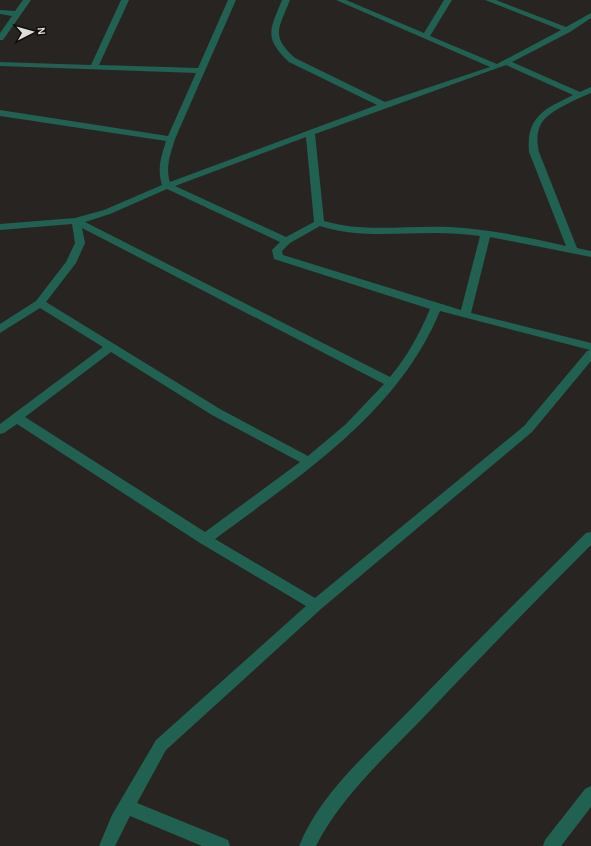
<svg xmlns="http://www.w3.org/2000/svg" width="591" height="846" font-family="'Alegreya Sans',sans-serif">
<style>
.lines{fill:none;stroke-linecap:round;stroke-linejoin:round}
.street{fill:#206152;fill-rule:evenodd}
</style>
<rect width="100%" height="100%" fill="#282422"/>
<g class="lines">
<!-- street -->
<g class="street">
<path d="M23 0H31L3 40H0V33L12 16 0 14V10L15 11Z"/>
<path d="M121 0H129L99 65 198 68 228 0H236L175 139C171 153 165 167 170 182L377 105 289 62C263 37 270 30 282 0H290C279 28 270 36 295 58L385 102 490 67 336 0H346L424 33 444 0H452L430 36 497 64 561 30 485 0H496L566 27 591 13V18L570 32 512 62 580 92 591 87V93C577 99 548 111 541 124 536 133 537 143 539 152L577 248 591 251V257L490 237 471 313 591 343V361L532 432 321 609 166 750 137 803 228 840 230 846H202L130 816 115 846H99L112 815 156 740 306 606 200 543 17 424 4 433 0 434V424L103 347 40 308 0 333V324L36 301 66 262 75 243 72 224 0 230V224L75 218 104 210 162 185C157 169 161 157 166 141L0 116V110L168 136 196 73 0 66V62L91 65ZM506 65 573 95C545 109 526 116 529 152L566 246C527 237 488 229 449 227 407 225 364 233 324 221L315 134ZM306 137 314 222 286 237 175 186ZM167 189 280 242 272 250 274 259 430 309C420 333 407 357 390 377L85 222 110 214ZM320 226C357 238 396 233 434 233 449 233 465 234 480 236L461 310 283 255 282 251 290 243ZM82 228 384 384 346 424 308 456 220 409 46 302 76 263 85 243ZM440 311 590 350 587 351 524 426 315 598 215 539C301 475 398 413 440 311ZM111 352 212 415 300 462 205 532 25 417Z"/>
<path d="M591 532V545C533 603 476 662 420 721 382 760 341 797 316 846H299C321 792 369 752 409 711 467 651 526 592 586 533Z"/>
<path d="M591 786V807L561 846H543L545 840 585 789Z"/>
</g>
</g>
<!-- north arrow -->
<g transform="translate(32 32) rotate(84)" stroke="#100e0d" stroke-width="3" paint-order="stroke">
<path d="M0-3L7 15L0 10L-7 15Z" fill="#dfdddb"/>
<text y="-6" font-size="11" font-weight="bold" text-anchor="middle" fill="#dfdddb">N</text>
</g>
</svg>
